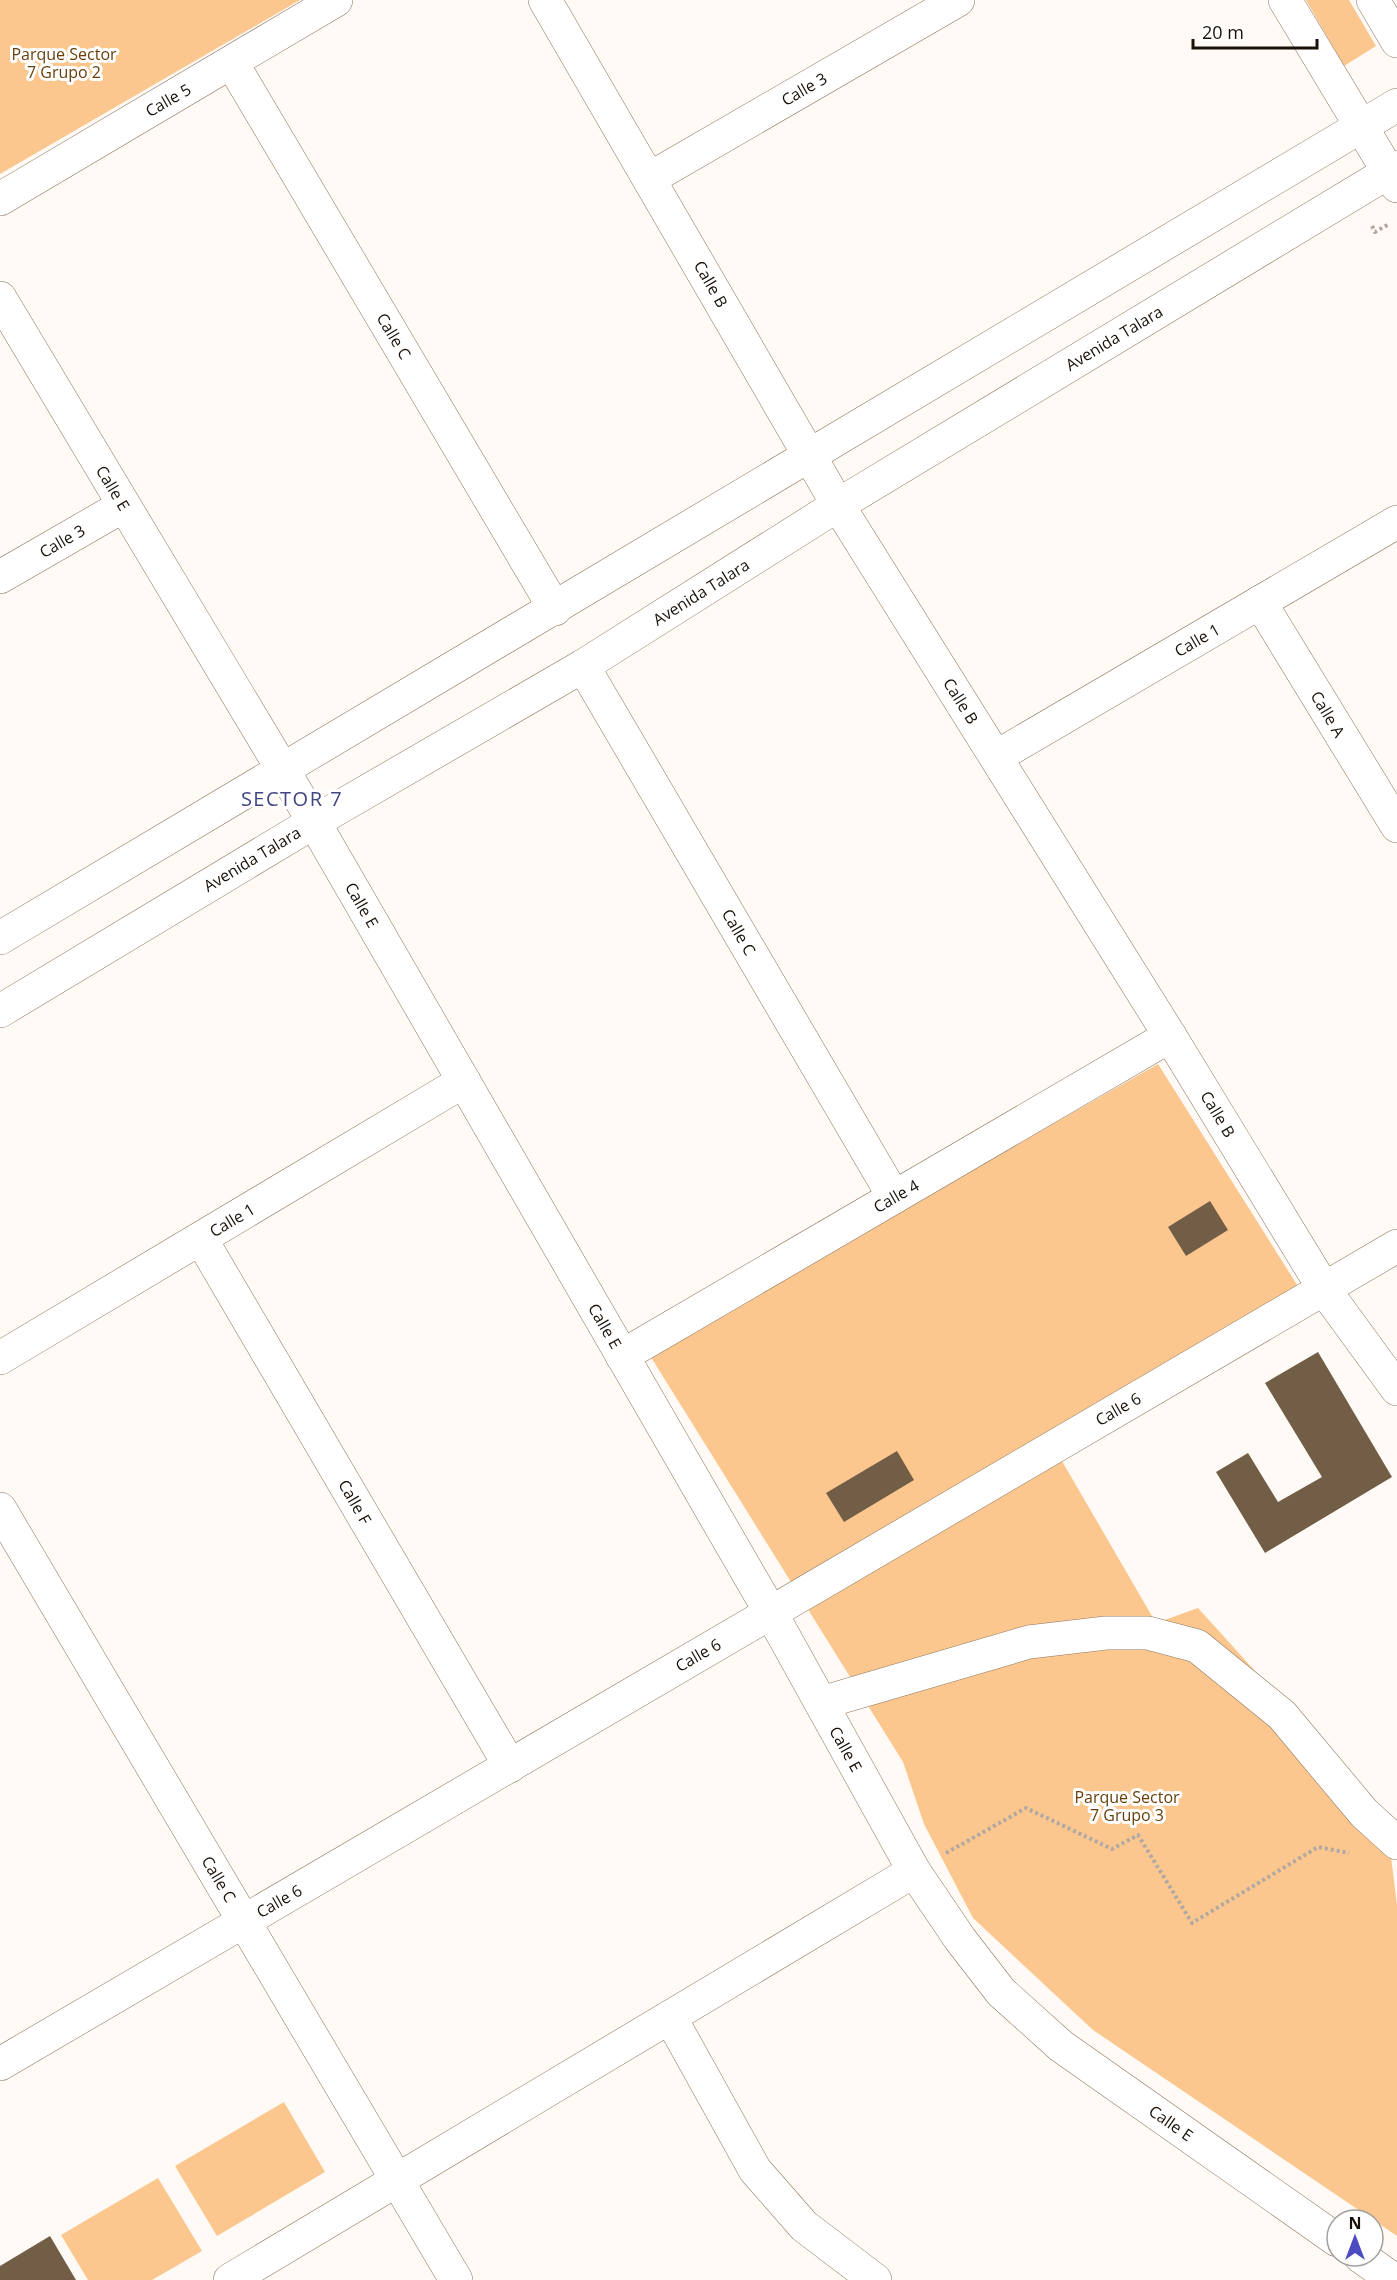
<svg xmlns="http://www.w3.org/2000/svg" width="1397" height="2280" font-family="'Open Sans',sans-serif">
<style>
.green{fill:#fcc78e}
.building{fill:#725d47}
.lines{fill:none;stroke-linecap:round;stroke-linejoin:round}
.minor-casing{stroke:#8b765f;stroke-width:34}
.tertiary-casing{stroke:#8b765f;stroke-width:34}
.secondary-casing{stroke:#8b765f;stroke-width:34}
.path{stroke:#b0a9a3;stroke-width:4;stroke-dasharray:3 3;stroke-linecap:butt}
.minor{stroke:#fff;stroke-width:33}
.tertiary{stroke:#fff;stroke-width:33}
.secondary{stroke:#fff;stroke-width:33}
.labels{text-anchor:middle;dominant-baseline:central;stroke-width:6;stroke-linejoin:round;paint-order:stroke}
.park-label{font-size:16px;fill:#663f0b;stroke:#fff}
.street-label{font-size:16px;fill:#1a1109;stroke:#fff}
.quarter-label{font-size:20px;letter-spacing:1.5px;fill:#414683;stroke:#fff}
</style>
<rect width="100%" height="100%" fill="#fffaf5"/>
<!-- green -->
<g class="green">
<path d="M0 0H300L0 174Z"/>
<path d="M1306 0H1349L1376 46 1344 66Z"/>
<path d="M1158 1064 1299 1288 1048 1437 1156 1623 1198 1608 1386 1816 1397 1905V2236L1093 2030 973 1918 924 1824 903 1762 649 1354Z"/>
<path d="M284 2102 325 2172 217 2236 175 2166Z"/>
<path d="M158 2178 202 2251 152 2280H88L61 2235Z"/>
</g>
<!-- building -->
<g class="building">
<path d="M1210 1201 1228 1230 1186 1256 1168 1227Z"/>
<path d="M1318 1352 1392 1477 1265 1553 1216 1472 1248 1453 1278 1502 1322 1477 1265 1383Z"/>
<path d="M897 1451 914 1480 844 1522 826 1493Z"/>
<path d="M50 2236 76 2280H0V2266Z"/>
</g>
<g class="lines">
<!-- minor casing -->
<g class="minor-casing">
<g id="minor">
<path d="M545 0 838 505 1170 1036 1324 1289 1397 1389"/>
<path d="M1285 0 1397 186"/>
<path d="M232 63 555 609"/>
<path d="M649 179 958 0"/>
<path d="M0 199 336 0"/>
<path d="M0 298 314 822 771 1613 914 1871 960 1939 1001 1992 1061 2046 1337 2240"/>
<path d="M0 577 123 506"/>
<path d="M1260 602 1397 826"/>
<path d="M583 666 894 1197"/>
<path d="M996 757 1397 522"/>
<path d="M201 1239 510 1766"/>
<path d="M622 1356 1170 1036"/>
<path d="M0 1358 464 1081"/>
<path d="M0 1509 456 2280"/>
<path d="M821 1703 1029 1642 1106 1633H1148L1197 1646 1282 1715 1364 1813 1397 1843"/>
<path d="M670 2017 755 2170 804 2226 875 2280"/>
<path d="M0 2064 1397 1246"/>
<path d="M1360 2256 1394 2280"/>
<path d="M230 2280 914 1871"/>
</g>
</g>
<!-- tertiary casing -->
<g class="tertiary-casing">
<g id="tertiary">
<path d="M0 938 1397 105"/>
<path d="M0 1011 314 822 583 666 838 505 1397 167"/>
</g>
</g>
<!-- secondary casing -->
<g class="secondary-casing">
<path id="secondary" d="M1373 0 1397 41"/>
</g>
<!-- path -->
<g class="path">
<path d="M1372 226 1375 232 1389 224"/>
<path d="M946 1853 1026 1808 1112 1849 1138 1835 1192 1923 1318 1847 1349 1853"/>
</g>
<!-- minor -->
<use href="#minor" class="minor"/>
<!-- tertiary -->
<use href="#tertiary" class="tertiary"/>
<!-- secondary -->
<use href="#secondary" class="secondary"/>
</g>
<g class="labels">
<!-- park labels -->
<g class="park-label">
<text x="64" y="54">Parque Sector<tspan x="64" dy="18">7 Grupo 2</tspan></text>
<text x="1127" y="1797">Parque Sector<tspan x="1127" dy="18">7 Grupo 3</tspan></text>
</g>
<!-- street labels -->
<g class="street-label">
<text transform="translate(804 89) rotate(-30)">Calle 3</text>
<text transform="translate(168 100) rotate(-30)">Calle 5</text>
<text transform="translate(711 284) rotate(60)">Calle B</text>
<text transform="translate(394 336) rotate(59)">Calle C</text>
<text transform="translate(1114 338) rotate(-31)">Avenida Talara</text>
<text transform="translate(113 488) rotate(59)">Calle E</text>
<text transform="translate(62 541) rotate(-30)">Calle 3</text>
<text transform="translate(701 592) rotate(-32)">Avenida Talara</text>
<text transform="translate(1197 640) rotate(-30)">Calle 1</text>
<text transform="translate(961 701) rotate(58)">Calle B</text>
<text transform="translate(1328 714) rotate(59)">Calle A</text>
<text transform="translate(252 859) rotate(-31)">Avenida Talara</text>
<text transform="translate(362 905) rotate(60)">Calle E</text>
<text transform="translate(739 932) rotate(60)">Calle C</text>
<text transform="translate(1218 1114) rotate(59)">Calle B</text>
<text transform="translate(896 1196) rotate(-30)">Calle 4</text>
<text transform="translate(232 1220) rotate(-31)">Calle 1</text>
<text transform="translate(605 1326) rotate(60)">Calle E</text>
<text transform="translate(1118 1409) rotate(-30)">Calle 6</text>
<text transform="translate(355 1502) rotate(60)">Calle F</text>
<text transform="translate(698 1655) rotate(-30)">Calle 6</text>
<text transform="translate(846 1749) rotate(61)">Calle E</text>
<text transform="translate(219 1879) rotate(59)">Calle C</text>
<text transform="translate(279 1901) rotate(-30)">Calle 6</text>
<text transform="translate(1171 2123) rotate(35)">Calle E</text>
</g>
<!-- quarter labels -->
<g class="quarter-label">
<text x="292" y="798">SECTOR 7</text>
</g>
</g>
<!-- north arrow -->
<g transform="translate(1355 2238)"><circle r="28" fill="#ffffff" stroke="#a3a09d" stroke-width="1.5"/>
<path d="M0-4.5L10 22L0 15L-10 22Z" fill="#4d4bc1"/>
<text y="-9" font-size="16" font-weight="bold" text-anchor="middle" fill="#1a1109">N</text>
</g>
<!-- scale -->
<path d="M1193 39v9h124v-9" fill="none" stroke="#1a1109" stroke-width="3"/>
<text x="1202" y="39" font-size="18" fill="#1a1109" stroke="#ffffff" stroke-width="4.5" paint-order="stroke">20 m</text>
</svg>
